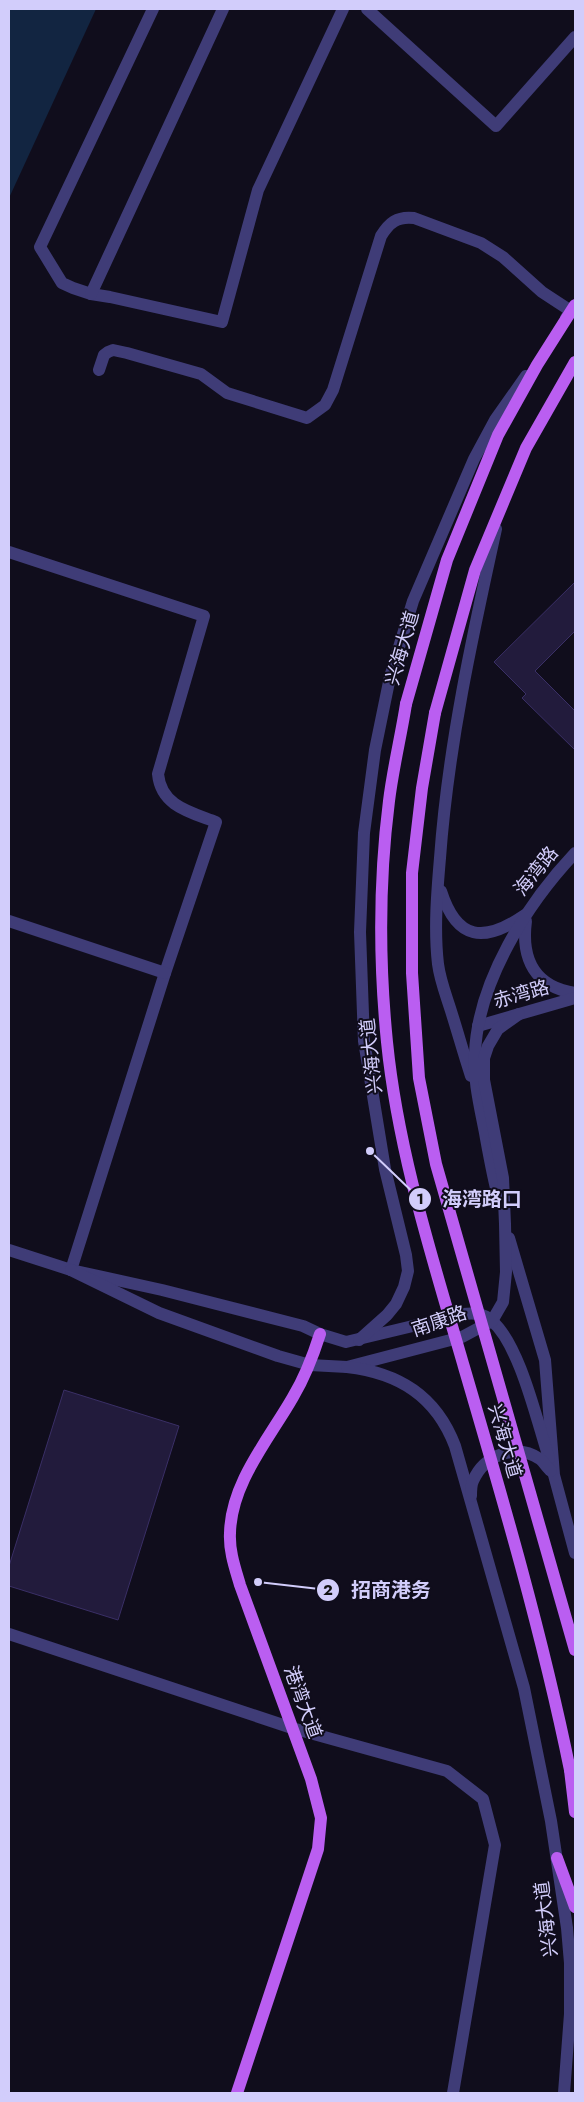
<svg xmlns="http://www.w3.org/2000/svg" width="584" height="2102" font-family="Jost,'Noto Sans SC',sans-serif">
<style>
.water{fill:#122541}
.building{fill:#221b3c;stroke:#3a2f66}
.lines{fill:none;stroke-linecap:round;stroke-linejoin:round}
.minor{stroke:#3f3c77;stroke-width:12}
.major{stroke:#ba5ef1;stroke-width:12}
.major-bridge{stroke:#ba5ef1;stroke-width:12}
.labels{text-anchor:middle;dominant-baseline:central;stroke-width:4;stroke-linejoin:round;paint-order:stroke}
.street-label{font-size:19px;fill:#d2cdfb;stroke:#100d1c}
.leader{fill:none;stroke:#d2cdfb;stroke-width:2}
.callout-dot{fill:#d2cdfb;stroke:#100d1c;stroke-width:2}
.mark-label{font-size:15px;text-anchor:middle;font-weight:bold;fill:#111}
.callout-label{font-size:20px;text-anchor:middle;font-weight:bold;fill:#d2cdfb;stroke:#100d1c;stroke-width:4;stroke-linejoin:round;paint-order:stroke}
</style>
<rect width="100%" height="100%" fill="#100d1c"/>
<!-- water -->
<path class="water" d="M9 9H96L9 198Z"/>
<!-- building -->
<g class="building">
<path d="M575 582V631L535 671 575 711V750L522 698 526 694 494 662Z"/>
<path d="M64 1390 179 1426 118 1620 9 1586V1566Z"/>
</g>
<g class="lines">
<!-- minor -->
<g class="minor">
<path d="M153 9 40 247 62 283 73 288 91 294 110 297 222 322 258 190 343 9"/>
<path d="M367 9 496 126 575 37"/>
<path d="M91 294 223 9"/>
<path d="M99 370 104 355 108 352 113 350 127 353 201 374 227 393 307 418 325 405 333 390 381 236C389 223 397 216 414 218L481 243 503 257 542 292 571 311 566 318"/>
<path d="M9 552 204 616 158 774C161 806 190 812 216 822L165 973 71 1270"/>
<path d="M441 891C457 941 484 943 525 915"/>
<path d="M9 921 165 973"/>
<path d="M526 921C521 959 535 987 575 993"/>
<path d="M478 1026 575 998"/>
<path d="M471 1076C464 1055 458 1033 451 1011 446 995 440 980 438 964 434 929 437 893 440 858 448 747 472 638 496 529"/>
<path d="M499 1200C493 1178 489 1155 485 1133 480 1107 473 1079 475 1053 478 981 527 904 575 853"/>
<path d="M509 1238 545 1360 554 1475 575 1553"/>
<path d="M9 1250 71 1270 162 1290 303 1326 320 1334 346 1342 463 1314C474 1313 484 1313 492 1321 520 1345 537 1422 549 1458"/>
<path d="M71 1270 159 1313 278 1356 310 1365 347 1367 462 1337 492 1321 503 1302 506 1272 505 1224 503 1178 484 1080V1058L488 1046 498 1029 519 1014"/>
<path d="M359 1340 387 1315 396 1304 404 1287 408 1271 406 1255 385 1169 364 1041 360 932 364 833 375 750 390 677 413 601 474 459 495 420 526 376"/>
<path d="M347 1367C399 1373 436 1396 455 1446L524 1688 551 1821 567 1928 570 1963V2014L564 2093"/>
<path d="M471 1496C471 1491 471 1485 473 1481 484 1455 516 1443 540 1459 544 1462 547 1468 551 1471"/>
<path d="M9 1634 292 1728 447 1771 483 1799 495 1845 453 2093"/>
</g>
<!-- major -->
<g class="major">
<path d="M406 704 447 560 498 435 537 365 575 305"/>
<path d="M435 713 475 570 526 448 575 362"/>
<path d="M570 1770 575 1812"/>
<path d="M557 1858 575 1907"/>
<path d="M237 2093 318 1849 321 1818 311 1779 240 1585C235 1568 229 1551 230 1533 231 1483 269 1439 293 1397 305 1377 313 1356 320 1334"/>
</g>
<!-- major-bridge -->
<g class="major-bridge">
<path d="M406 704C401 736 393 768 389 801 379 880 379 962 387 1042 398 1152 433 1260 464 1367 503 1500 542 1633 570 1770"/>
<path d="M435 713 422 788 412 873V973L419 1078 436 1164 575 1650"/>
</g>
</g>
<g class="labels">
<!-- street labels -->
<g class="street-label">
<text transform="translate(402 648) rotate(-74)">兴海大道</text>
<text transform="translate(536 871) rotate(-51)">海湾路</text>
<text transform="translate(521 994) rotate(-16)">赤湾路</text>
<text transform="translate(371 1056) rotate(-96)">兴海大道</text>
<text transform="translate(439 1321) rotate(-19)">南康路</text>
<text transform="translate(505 1441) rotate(74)">兴海大道</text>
<text transform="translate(303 1702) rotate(70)">港湾大道</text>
<text transform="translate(546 1919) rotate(-97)">兴海大道</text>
</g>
</g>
<!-- callouts -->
<path class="leader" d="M370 1151L420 1199M258 1582L328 1590"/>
<g class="callout-dot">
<circle cx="370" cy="1151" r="5"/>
<circle cx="258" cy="1582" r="5"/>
<circle cx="420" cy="1199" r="12"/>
<circle cx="328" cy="1590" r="12"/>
</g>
<g class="mark-label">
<text x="420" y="1204">1</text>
<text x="328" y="1595">2</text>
</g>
<g class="callout-label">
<text x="482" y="1206">海湾路口</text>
<text x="391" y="1597">招商港务</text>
</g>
<!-- border -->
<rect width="584" height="2102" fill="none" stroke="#d2cdfb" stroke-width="20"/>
</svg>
